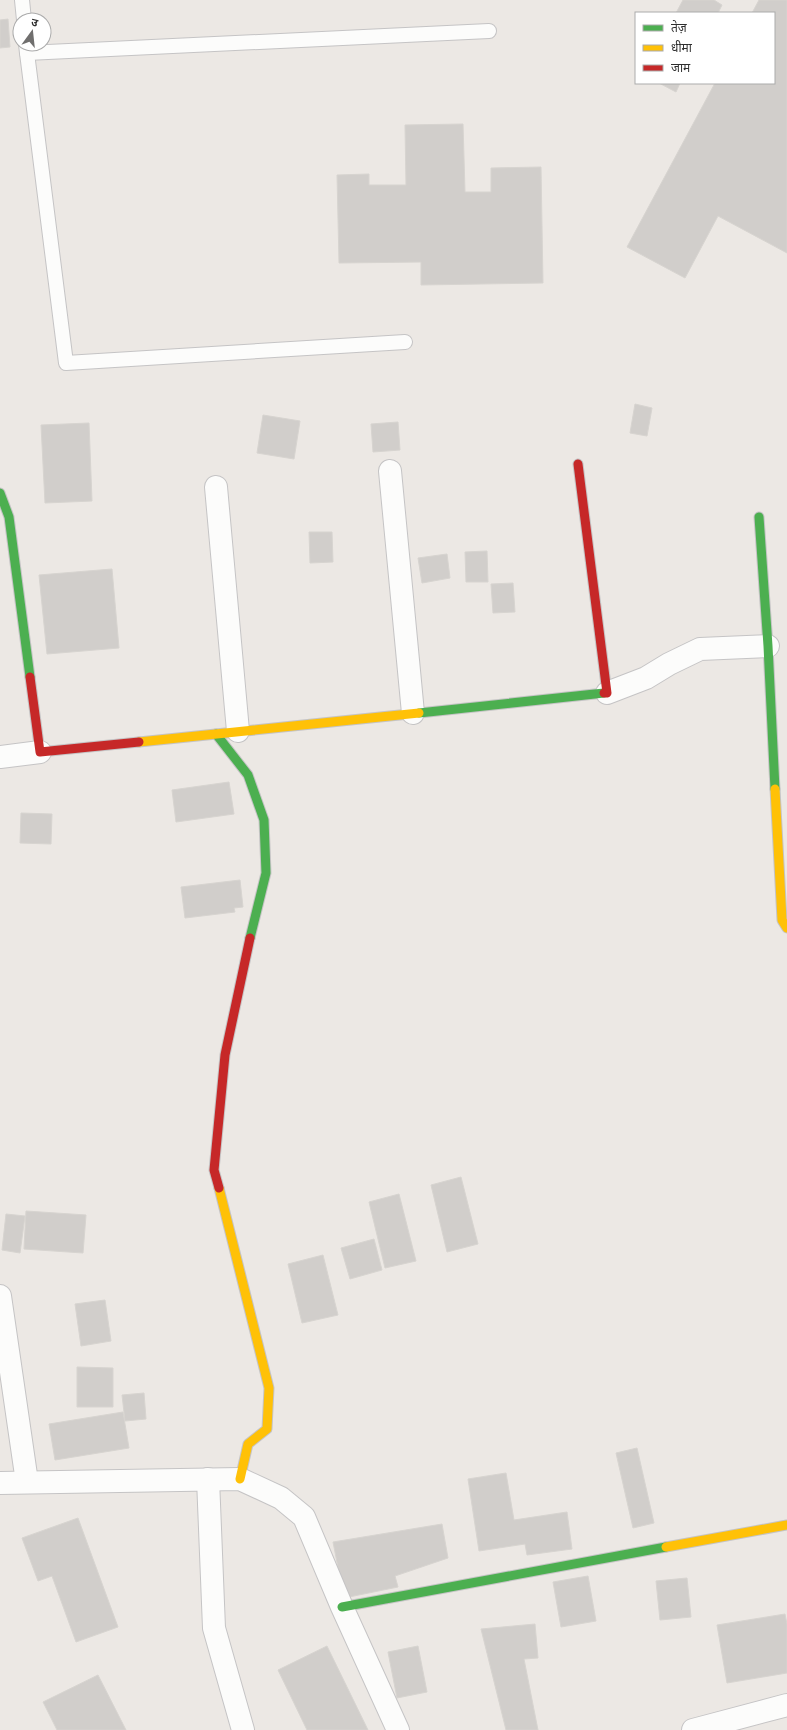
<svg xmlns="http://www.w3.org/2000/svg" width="787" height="1730" font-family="'PT Sans Narrow','Noto Sans Devanagari',sans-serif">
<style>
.building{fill:#d1cecb;stroke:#d7d4d0}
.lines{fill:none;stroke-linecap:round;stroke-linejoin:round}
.lane-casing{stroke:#c5c4c5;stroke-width:16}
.street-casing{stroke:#c5c4c5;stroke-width:24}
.fast-casing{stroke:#c5c4c5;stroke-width:11}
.slow-casing{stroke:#c5c4c5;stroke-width:11}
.jam-casing{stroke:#c5c4c5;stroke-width:11}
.lane{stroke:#fcfcfb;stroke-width:14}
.street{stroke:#fcfcfb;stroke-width:22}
.fast{stroke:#4caf50;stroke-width:9}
.slow{stroke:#ffc107;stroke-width:9}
.jam{stroke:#c62828;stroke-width:9}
</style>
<rect width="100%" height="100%" fill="#ece8e4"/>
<!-- building -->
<g class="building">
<path d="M683 0H714L722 5 718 13H676Z"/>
<path d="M759 0H787V253L718 216 685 278 627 247 715 83H774V13H752Z"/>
<path d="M8 19 10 47 0 48V20Z"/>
<path d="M659 83H680L676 92Z"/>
<path d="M463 124 465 192H491V168L541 167 543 283 421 285V262L339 263 337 175 369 174V185H406L405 125Z"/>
<path d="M635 404 652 408 647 436 630 433Z"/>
<path d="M263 415 300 421 294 459 257 453Z"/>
<path d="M398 422 400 450 373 452 371 424Z"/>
<path d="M89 423 92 501 45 503 41 425Z"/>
<path d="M309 532H332L333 562 310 563Z"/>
<path d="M487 551 488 582H466L465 552Z"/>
<path d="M447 554 450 578 422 583 418 558Z"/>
<path d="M112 569 119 648 47 654 39 575Z"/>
<path d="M513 583 515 612 493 613 491 584Z"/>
<path d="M229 782 234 814 176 822 172 790Z"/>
<path d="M21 813 52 814 51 844 20 843Z"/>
<path d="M240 880 243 907 234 908 235 912 185 918 181 887Z"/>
<path d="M461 1177 478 1244 447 1252 431 1185Z"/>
<path d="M399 1194 416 1261 385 1268 369 1202Z"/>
<path d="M26 1211 86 1215 83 1253 24 1249Z"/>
<path d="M6 1214 25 1216 20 1253 2 1250Z"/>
<path d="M374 1239 382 1270 350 1279 341 1248Z"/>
<path d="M323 1255 338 1315 302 1323 288 1264Z"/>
<path d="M105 1300 111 1341 81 1346 75 1304Z"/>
<path d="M77 1367 113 1368V1407H77Z"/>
<path d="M144 1393 146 1419 125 1421 122 1395Z"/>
<path d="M123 1412 129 1448 55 1460 49 1424Z"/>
<path d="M637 1448 654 1523 633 1528 616 1453Z"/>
<path d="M506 1473 514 1520 567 1512 572 1549 527 1555 525 1544 479 1551 468 1479Z"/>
<path d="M78 1518 118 1627 76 1642 52 1576 38 1581 22 1538Z"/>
<path d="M442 1524 448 1558 395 1576 398 1587 344 1598 333 1542Z"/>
<path d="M588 1576 596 1621 561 1627 553 1582Z"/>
<path d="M687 1578 691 1617 660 1620 656 1581Z"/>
<path d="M785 1614 787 1624V1673L727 1683 717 1625Z"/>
<path d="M535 1624 538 1658 524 1659 538 1730H506L481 1629Z"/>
<path d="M327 1646 368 1730H307L278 1670Z"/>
<path d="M418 1646 427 1692 397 1698 388 1652Z"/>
<path d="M98 1675 126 1730H57L43 1702Z"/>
</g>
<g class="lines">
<!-- lane casing -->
<g class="lane-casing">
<g id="lane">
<path d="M22 0 24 20"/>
<path d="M26 44 27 53 489 31"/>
<path d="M27 53 66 363 405 342"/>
</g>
</g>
<!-- street casing -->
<g class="street-casing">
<g id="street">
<path d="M390 471 413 713"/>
<path d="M216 487 238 731"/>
<path d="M607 693 646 678 669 664 700 649 768 646"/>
<path d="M0 757 40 752"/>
<path d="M0 1296 27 1482"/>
<path d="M208 1479 214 1628 243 1730"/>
<path d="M0 1483 240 1479 281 1498 304 1517 342 1607 398 1730"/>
<path d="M693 1730 787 1705"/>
</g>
</g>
<!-- fast casing -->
<g class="fast-casing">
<g id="fast">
<path d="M0 493 9 517 30 677"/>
<path d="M759 517 768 646 775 789"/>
<path d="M419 713 604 693"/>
<path d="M216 734 248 775 264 820 266 873 250 938"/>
<path d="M342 1607 666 1547"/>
</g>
</g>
<!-- slow casing -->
<g class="slow-casing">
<g id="slow">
<path d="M139 742 419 713"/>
<path d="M775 789 782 920 787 928"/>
<path d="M219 1188 269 1388 267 1429 248 1444 240 1479"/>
<path d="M666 1547 787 1525"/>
</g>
</g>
<!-- jam casing -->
<g class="jam-casing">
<g id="jam">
<path d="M578 464 607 693H604"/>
<path d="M30 677 40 752 139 742"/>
<path d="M219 1188 214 1170 225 1055 250 938"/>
</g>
</g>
<!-- lane -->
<use href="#lane" class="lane"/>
<!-- street -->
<use href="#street" class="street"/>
<!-- fast -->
<use href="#fast" class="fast"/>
<!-- slow -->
<use href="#slow" class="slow"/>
<!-- jam -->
<use href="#jam" class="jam"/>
</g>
<!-- legend -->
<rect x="635" y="12" width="140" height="72" fill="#ffffff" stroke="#ababab"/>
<rect x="643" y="25" width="20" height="6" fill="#4caf50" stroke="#ababab"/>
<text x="671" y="32" font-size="12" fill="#2e2e2e">तेज़</text>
<rect x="643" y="45" width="20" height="6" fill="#ffc107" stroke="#ababab"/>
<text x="671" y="52" font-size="12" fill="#2e2e2e">धीमा</text>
<rect x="643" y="65" width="20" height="6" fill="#c62828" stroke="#ababab"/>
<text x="671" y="72" font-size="12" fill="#2e2e2e">जाम</text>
<!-- north arrow -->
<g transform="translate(32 32) rotate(15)"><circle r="19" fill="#ffffff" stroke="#ababab"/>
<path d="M0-3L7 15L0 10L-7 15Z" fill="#706f6e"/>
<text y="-6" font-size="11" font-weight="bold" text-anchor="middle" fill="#2e2e2e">उ</text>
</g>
</svg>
